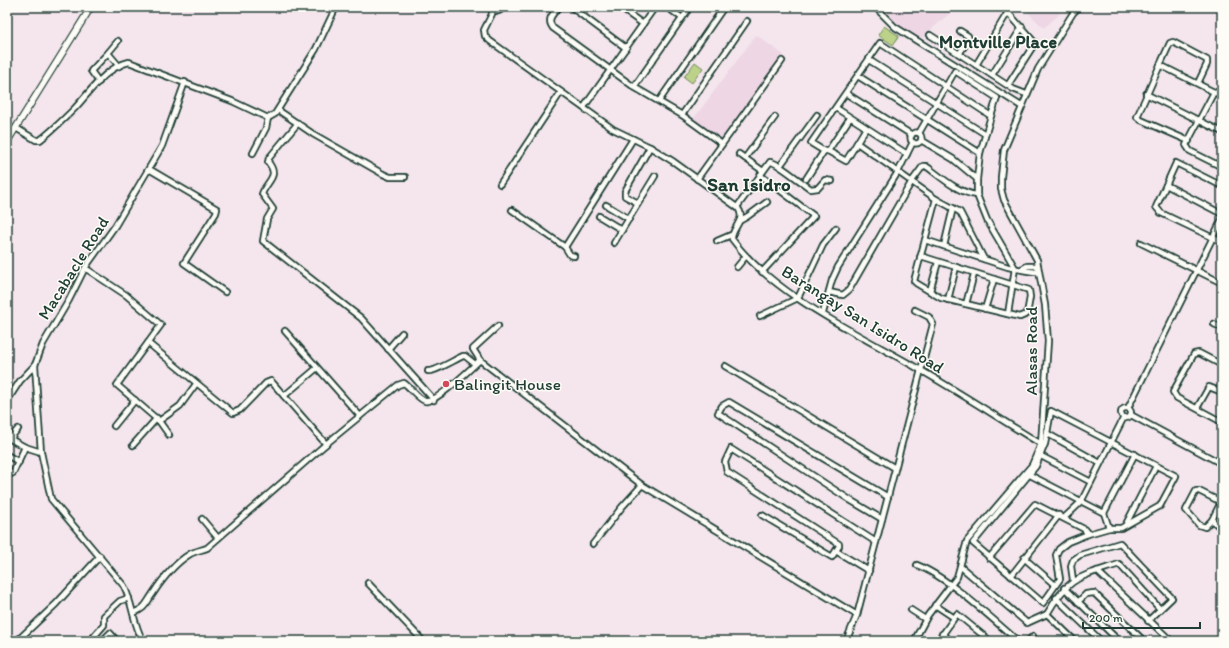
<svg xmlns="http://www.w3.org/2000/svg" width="1229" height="648" font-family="Itim,sans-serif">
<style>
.built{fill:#eed6e5}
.pitch{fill:#bcd289;stroke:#6e885e}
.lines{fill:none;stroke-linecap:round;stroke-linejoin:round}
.stream{stroke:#6093a3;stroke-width:1}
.minor-casing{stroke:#1f3d34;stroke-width:8}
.major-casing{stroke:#1f3d34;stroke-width:8}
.minor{stroke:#fdfcf7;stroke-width:4.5}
.major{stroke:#fdfcf7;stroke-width:5.5}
.poi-dot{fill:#d1495b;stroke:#fdfcf7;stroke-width:1.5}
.labels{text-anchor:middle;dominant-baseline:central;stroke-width:3;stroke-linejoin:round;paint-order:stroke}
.street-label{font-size:17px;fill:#1f3d34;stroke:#fdfcf7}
.poi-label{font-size:17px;fill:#1f3d34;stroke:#fdfcf7;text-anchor:start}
.neighbourhood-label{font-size:18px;font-weight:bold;fill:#1f3d34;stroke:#fdfcf7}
.quarter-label{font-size:19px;font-weight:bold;fill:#1f3d34;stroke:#fdfcf7}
</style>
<rect width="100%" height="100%" fill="#f4e6ec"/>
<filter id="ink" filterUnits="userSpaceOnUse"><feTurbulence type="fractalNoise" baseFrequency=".025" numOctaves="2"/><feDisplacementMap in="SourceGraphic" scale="8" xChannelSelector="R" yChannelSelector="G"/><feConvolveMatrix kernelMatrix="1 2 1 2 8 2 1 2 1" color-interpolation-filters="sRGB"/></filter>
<g filter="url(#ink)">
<!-- built -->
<g class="built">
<path d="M879 7H957L919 40 887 18Z"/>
<path d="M1022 7H1054L1060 14 1044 28Z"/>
<path d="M756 35 784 55 721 142 692 121Z"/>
</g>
<!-- pitch -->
<g class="pitch">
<path d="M884 26 899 36 893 45 878 35Z"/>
<path d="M695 62 703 68 692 83 684 77Z"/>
</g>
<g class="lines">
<!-- stream -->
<path class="stream" d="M850 641 861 613"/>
<!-- minor casing -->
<g class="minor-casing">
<g id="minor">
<path d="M492 7V14L484 30 485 36 490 41 613 129 650 147 674 162 738 208C747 220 731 228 732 239 772 294 858 334 917 368 959 392 1000 419 1041 444"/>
<path d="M559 7C553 14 546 19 553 28L634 87 682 115 722 144"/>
<path d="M571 7 626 48"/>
<path d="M619 7 643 24"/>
<path d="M667 7 682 18"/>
<path d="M875 7 895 27 1021 106"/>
<path d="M1003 7 1035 43 1008 85"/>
<path d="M1218 7 1222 9"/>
<path d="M493 10 499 11 505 7"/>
<path d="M930 35 1013 89 1026 94"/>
<path d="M108 53 118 41"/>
<path d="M959 54 969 39 968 36 960 31"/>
<path d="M869 60 985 134"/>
<path d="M976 65 1008 12"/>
<path d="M1160 65 1170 43 1173 42 1207 60V64L1198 83"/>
<path d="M992 75 1022 27"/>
<path d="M858 76 980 153"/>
<path d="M99 82 91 71 108 53 119 66"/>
<path d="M634 87 690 7"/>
<path d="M1214 92 1186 145 1190 151 1222 167"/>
<path d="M847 94 912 135"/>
<path d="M1146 94 1222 132"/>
<path d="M659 101 724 7"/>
<path d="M584 107 655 7"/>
<path d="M836 108 907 154"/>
<path d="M278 110 313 134 383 174 390 177H405"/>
<path d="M682 115 747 21"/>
<path d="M298 123 269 158 268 162C280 177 267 180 262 194L273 209 267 219 263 241 361 318 434 400"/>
<path d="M16 128 36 140H40C52 131 64 119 75 108 90 92 106 67 129 62L232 101 268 118 275 114 316 49 336 7"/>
<circle cx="916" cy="138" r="5.5"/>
<path d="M919 133 955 71 997 98 991 116"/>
<path d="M921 140 953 159 977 179V195L987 220 1015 268 1008 314"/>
<path d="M1189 141 1141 120 1137 117 1160 65 1222 96"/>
<path d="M857 143 936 199 960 212 984 259"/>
<path d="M824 151 811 143 880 43 991 116 980 153 977 179"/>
<path d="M828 151 846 161 866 128"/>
<path d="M253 153 266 128 268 118"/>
<path d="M739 154 763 171"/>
<path d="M745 158 775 117"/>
<path d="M780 166 817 115"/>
<path d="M149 169 217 209 216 213 184 263 225 292"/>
<path d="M760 175 814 216 762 272"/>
<path d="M697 179 782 61"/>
<path d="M806 179 824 151H828L850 118"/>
<path d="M500 184 561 92"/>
<path d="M1166 185 1222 214"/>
<path d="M1222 186 1176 163 1156 207 1161 213 1222 242"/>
<path d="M638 203 625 196V191L650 147"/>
<path d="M606 205 629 219"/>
<path d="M737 207 770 162C776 161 803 184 811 189L818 188 825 180 832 181"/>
<path d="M512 210 565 247 570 255 574 256"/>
<path d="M599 216 622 230"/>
<path d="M741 220 748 216 767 202"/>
<path d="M925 240 1008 267C1019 269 1028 272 1039 272"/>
<path d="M717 241 731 235"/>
<path d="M614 243 655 176"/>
<path d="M1141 243 1222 283"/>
<path d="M944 246 953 208"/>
<path d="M565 247 633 139"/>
<path d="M920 257H924L1029 290 1030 297 1027 314 1020 317 941 298 916 283 914 281 936 199"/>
<path d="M737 267 746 256"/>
<path d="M85 268 126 295 161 325 117 385 159 421 169 435"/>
<path d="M1022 269 1027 266H1038"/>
<path d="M930 291 938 262"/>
<path d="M829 292 843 295 849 290 912 181 923 166H926C941 177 958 193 977 195"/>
<path d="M948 300 956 267"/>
<path d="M966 304 974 274"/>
<path d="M985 309 994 279"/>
<path d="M823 313 832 280 838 267 898 172 913 142"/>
<path d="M760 316 798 298 823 245 836 228"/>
<path d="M1214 324 1222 328"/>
<path d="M285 331 360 416"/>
<path d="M148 343 233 413 240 410 266 383 271 381 326 444"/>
<path d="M388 349 402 333"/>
<path d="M480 360 473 349 498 326"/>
<path d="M1222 365 1199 353 1194 354 1173 392 1177 398 1222 422"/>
<path d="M725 366 895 468"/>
<path d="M428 371C435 372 454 360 463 356H465L475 364"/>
<path d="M284 396 317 368"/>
<path d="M7 401 20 381 35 365"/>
<circle cx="1126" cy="413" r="5"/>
<path d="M1128 408 1222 219"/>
<path d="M1197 408 1209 387 1222 392"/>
<path d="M1051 411 1176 476 1160 506 1121 528H1109L1088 534 1068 542 1059 549 1056 555 1060 579 1043 603 973 543 1036 466 1045 444Z"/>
<path d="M1131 415 1222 464"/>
<path d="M159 421 180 406 196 384"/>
<path d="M114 426 135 400"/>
<path d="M18 429 12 436V440L25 447 41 452"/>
<path d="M1048 434 1100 463"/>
<path d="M133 445 157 418"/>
<path d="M7 455 19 462"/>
<path d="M1041 456 1091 482"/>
<path d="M7 470 11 474 13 473 25 447"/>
<path d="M1030 475 1104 513"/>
<path d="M1221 502 1212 520 1205 527 1199 525 1186 510 1196 491H1199L1221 502 1222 503"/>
<path d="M762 515 832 557 839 546V544L727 472 725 462 731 449 876 542"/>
<path d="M1064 518 1081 502 1124 417"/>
<path d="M202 519 218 538"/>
<path d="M882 519 850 500 718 413 722 406 729 402 888 497"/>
<path d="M1212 520 1222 529"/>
<path d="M1126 524 1156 466"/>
<path d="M1109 528 1104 513 1135 454"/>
<path d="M593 544 622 507 642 485"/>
<path d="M836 551 869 571"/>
<path d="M989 558 1035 504 1084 529 1088 534"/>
<path d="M1024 558 1055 585"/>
<path d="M917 565C949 578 991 618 1018 641"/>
<path d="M961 567 1027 623 1047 614 1075 641"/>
<path d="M1097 571 1171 641"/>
<path d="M1011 576 1059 515"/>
<path d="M1073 580 1071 566 1073 560 1080 555 1120 543 1172 598 1148 621"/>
<path d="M368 583 423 641"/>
<path d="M1064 588 1119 641"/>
<path d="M1056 598 1101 641"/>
<path d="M1078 602 1086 594 1094 593 1144 641"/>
<path d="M935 605 953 617"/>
<path d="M911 610 925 619"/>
<path d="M133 613C146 608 145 605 152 595 161 581 175 563 190 554 195 551 202 550 207 548L326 444 398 385 404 383C411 388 417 398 425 401 435 404 471 368 480 360L642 485 857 615"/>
<path d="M1047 614C1069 576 1080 577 1119 564L1160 609"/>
<path d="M942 634 951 641"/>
<path d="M17 641 56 604 100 556"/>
<path d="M90 641 104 625V616L120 601 129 598"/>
<path d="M102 641 110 633 117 641"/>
<path d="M143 641C133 624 133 604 124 586L51 499 41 452 35 365 43 344 69 300 85 268 115 226 162 146 185 82"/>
<path d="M846 641 857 615 933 324 929 317 915 310"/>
<path d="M914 641 928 615 957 577 967 541 1032 465 1041 444 1048 341 1045 305 1037 260 1004 200 1001 189V177L1004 150 1038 69 1073 13 1079 7"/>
<path d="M938 641 957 614 990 641"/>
<path d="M1028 641 1033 636"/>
</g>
</g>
<!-- major casing -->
<g class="major-casing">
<path id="major" d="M7 142 91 7"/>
</g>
<!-- minor -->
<use href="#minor" class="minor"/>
<!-- major -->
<use href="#major" class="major"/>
</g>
</g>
<!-- markers -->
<circle class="poi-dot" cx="446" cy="384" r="4"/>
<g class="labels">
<!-- street labels -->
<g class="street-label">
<text transform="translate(73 268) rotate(-58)">Macabacle Road</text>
<text transform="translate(863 319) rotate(32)">Barangay San Isidro Road</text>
<text transform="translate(1031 351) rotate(-90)">Alasas Road</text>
</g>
<!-- poi labels -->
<g class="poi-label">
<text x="454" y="384">Balingit House</text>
</g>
<!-- neighbourhood labels -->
<g class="neighbourhood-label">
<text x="998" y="42">Montville Place</text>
</g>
<!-- quarter labels -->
<g class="quarter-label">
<text x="749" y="184">San Isidro</text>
</g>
</g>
<!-- margin -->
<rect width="1229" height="648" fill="none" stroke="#fdfcf7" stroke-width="24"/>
<rect x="12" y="12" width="1205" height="624" fill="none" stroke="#1f3d34" stroke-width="1.5" filter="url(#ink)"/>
<!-- scale -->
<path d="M1083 622v6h117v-6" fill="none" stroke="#1f3d34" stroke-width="2"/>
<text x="1089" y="622" font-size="12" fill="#1f3d34" stroke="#fdfcf7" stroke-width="3" paint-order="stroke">200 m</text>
</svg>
